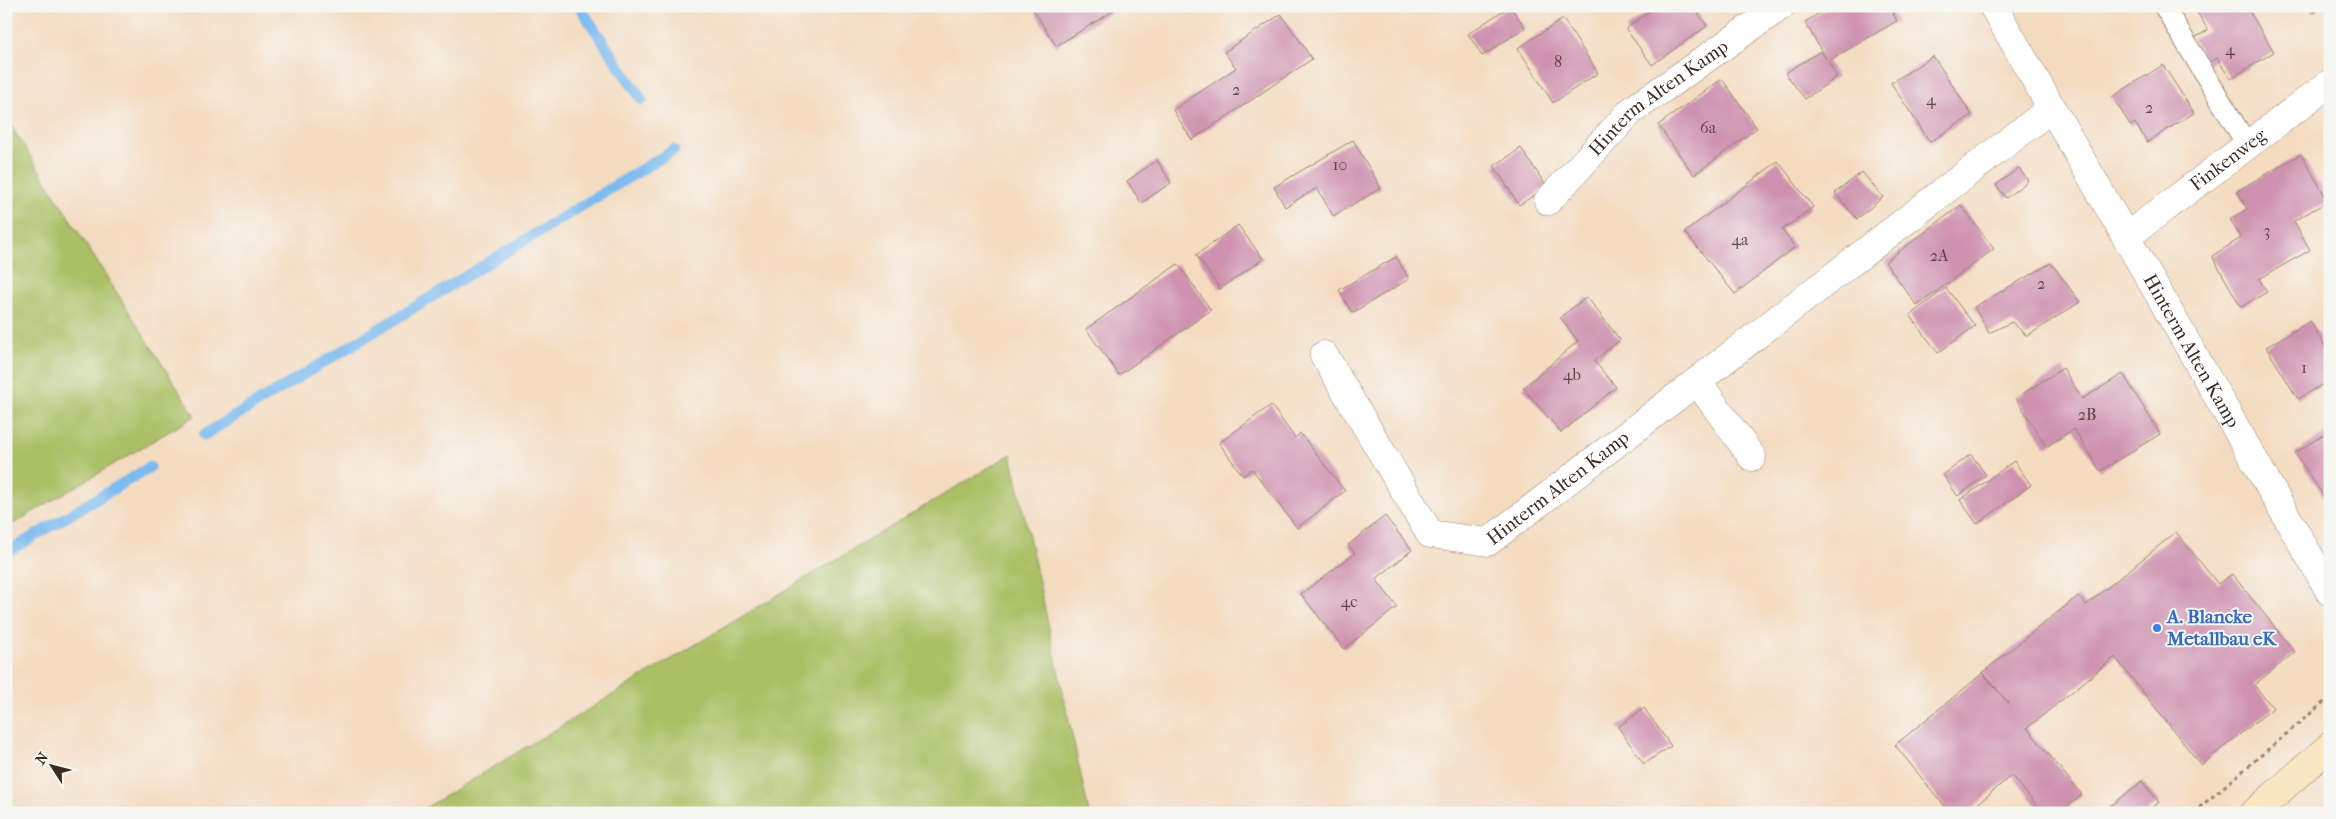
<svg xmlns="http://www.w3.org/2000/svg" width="2336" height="819" font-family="'IM FELL French Canon',serif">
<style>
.green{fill:#aac065;stroke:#727542}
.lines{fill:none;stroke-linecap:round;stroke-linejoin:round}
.stream{stroke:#7cbaf0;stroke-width:11}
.building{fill:#ce91af}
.lane-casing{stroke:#988370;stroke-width:22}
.street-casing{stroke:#988370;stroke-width:29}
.secondary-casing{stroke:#988370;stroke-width:29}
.path{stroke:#988370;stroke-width:3;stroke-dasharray:4 4;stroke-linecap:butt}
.lane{stroke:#fff;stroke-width:20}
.street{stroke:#fff;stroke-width:28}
.secondary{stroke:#f9e7c3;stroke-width:28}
.shop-dot{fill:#3f7fe0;stroke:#f6f6f2;stroke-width:2}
.labels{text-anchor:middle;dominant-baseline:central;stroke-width:4;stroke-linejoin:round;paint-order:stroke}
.number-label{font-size:16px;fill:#604442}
.street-label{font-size:19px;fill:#3b2a1e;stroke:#f6f6f2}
.shop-label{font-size:19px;font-weight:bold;fill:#366cbe;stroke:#f6f6f2;text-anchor:start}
</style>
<rect width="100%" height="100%" fill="#f6f6f2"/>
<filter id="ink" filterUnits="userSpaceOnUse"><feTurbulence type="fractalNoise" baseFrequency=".02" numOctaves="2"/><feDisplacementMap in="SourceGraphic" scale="10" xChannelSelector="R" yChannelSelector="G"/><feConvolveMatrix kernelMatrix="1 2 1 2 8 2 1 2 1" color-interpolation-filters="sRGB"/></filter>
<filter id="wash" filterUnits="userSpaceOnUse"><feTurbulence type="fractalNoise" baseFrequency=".0096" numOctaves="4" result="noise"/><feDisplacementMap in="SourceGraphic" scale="20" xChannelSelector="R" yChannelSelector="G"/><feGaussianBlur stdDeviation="1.12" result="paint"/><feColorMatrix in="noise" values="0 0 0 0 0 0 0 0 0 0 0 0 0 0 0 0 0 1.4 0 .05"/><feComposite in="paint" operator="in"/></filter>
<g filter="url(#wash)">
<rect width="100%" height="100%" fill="#f4dcc1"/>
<!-- green -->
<g class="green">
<path d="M6 118 195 416 6 528Z"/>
<path d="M1011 454 1089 813H417Z"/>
</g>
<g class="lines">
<!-- stream -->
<g class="stream">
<path d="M579 6 642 100"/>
<path d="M204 435 674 150"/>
<path d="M6 553 150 467"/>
</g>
</g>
<g id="blocks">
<!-- building -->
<g class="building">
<path d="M1031 6H1110L1113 11 1056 46Z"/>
<path d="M1510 6 1525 28 1482 56 1468 34Z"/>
<path d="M1656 6H1693L1707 26 1652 65 1626 29Z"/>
<path d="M1831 6H1889L1897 21 1828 61 1837 77 1805 99 1785 73 1821 51 1826 59 1805 22Z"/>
<path d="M2193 6H2246L2274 52 2230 79 2217 58 2208 64 2193 39 2208 30Z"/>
<path d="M2309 6H2324L2314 13Z"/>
<path d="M1281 14 1312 59 1192 140 1173 110 1236 68 1224 52Z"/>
<path d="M1563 19 1598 73 1553 103 1518 48Z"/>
<path d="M1933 56 1972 115 1930 142 1891 83Z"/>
<path d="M2163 65 2194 113 2147 142 2135 123 2131 126 2112 97Z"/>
<path d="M1722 79 1757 128 1694 175 1658 125Z"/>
<path d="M1353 140 1381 188 1333 216 1317 188 1285 207 1274 187Z"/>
<path d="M1521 148 1547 187 1519 205 1494 166Z"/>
<path d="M2301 154 2328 201 2294 221 2310 250 2259 279 2267 292 2241 307 2212 256 2241 238 2230 219 2247 209 2237 191Z"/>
<path d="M1157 160 1171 183 1141 203 1127 181Z"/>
<path d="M1778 161 1813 207 1782 230 1795 247 1735 294 1685 232Z"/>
<path d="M2019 168 2028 181 2006 198 1996 185Z"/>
<path d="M1862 172 1883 197 1857 219 1835 193Z"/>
<path d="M1961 205 1994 249 1917 306 1885 262Z"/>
<path d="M1238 225 1263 259 1220 289 1196 255Z"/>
<path d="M1396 257 1409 279 1352 313 1339 290Z"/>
<path d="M2051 263 2080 302 2027 336 2012 322 1989 333 1974 307Z"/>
<path d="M1178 264 1211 310 1119 375 1086 329Z"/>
<path d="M1946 288 1975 326 1938 353 1910 315Z"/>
<path d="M1587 297 1620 340 1594 361 1616 387 1561 433 1523 388 1578 341 1560 317Z"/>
<path d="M2310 321 2330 355V380L2298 399 2266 347Z"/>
<path d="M2063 368 2082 399 2123 374 2160 434 2100 471 2074 429 2046 447 2016 398Z"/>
<path d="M1271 405 1295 438 1300 433 1345 491 1297 528 1252 469 1243 476 1219 443Z"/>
<path d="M2329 431 2330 433V506L2295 453Z"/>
<path d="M1971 454 1986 475 1958 496 1943 475Z"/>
<path d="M2014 461 2031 485 1977 524 1960 500Z"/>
<path d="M1385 516 1412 550 1376 579 1397 607 1344 649 1301 594 1355 553 1348 545Z"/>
<path d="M2176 532 2218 584 2232 574 2295 652 2254 685 2273 708 2201 765 2115 657 2027 728 2082 795 2060 813H2042L2012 775 1967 813H1950L1895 745 1983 673 2008 703 1983 672 2078 596 2086 605Z"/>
<path d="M1644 708 1671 746 1644 764 1618 727Z"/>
<path d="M2142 781 2159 802 2145 813H2102Z"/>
</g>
</g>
</g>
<g filter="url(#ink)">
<use href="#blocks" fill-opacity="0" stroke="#988370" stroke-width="1"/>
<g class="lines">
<!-- lane casing -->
<g class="lane-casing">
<path id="lane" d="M2164 6 2247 145"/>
</g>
<!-- street casing -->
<g class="street-casing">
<g id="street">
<path id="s1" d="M1993 6 2330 592"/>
<path id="s2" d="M1548 201 1631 111 1781 6"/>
<path id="s3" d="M2126 237 2330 83"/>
<path id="s4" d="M1324 355 1430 534 1488 542 2052 108"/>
<path d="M1697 381 1752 457"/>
</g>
</g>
<!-- secondary casing -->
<g class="secondary-casing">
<path id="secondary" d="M2254 813 2330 746"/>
</g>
<!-- path -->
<path class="path" d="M2193 813 2330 697"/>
<!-- lane -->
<use href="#lane" class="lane"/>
<!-- street -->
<use href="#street" class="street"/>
<!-- secondary -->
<use href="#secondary" class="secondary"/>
</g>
</g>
<!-- markers -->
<circle class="shop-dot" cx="2157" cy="628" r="5"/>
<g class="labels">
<!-- number labels -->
<g class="number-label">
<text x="2230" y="49">4</text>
<text x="1558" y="61">8</text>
<text x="1236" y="89">2</text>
<text x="1931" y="99">4</text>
<text x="2149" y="107">2</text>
<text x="1708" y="127">6a</text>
<text x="1340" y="164">10</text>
<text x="2267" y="230">3</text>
<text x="1740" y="239">4a</text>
<text x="1939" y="255">2A</text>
<text x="2041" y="283">2</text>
<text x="2304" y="367">1</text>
<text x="1572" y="374">4b</text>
<text x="2087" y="414">2B</text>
<text x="1349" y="601">4c</text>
</g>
<!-- street labels -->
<g class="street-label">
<text stroke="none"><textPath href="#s2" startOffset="152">Hinterm Alten Kamp</textPath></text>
<text stroke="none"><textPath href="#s3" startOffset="128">Finkenweg</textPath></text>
<text stroke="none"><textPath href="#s1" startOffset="398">Hinterm Alten Kamp</textPath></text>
<text stroke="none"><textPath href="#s4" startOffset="355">Hinterm Alten Kamp</textPath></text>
</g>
<!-- shop labels -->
<g class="shop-label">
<text x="2167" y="617">A. Blancke<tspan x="2167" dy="22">Metallbau eK</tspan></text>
</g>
</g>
<!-- margin -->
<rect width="2336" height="819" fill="none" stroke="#f6f6f2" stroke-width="25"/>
<!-- north arrow -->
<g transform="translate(52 766) rotate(306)" stroke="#f6f6f2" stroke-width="4" paint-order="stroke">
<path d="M0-4L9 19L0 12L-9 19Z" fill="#3b2a1e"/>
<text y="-8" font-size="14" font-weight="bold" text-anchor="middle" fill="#3b2a1e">N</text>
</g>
</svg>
